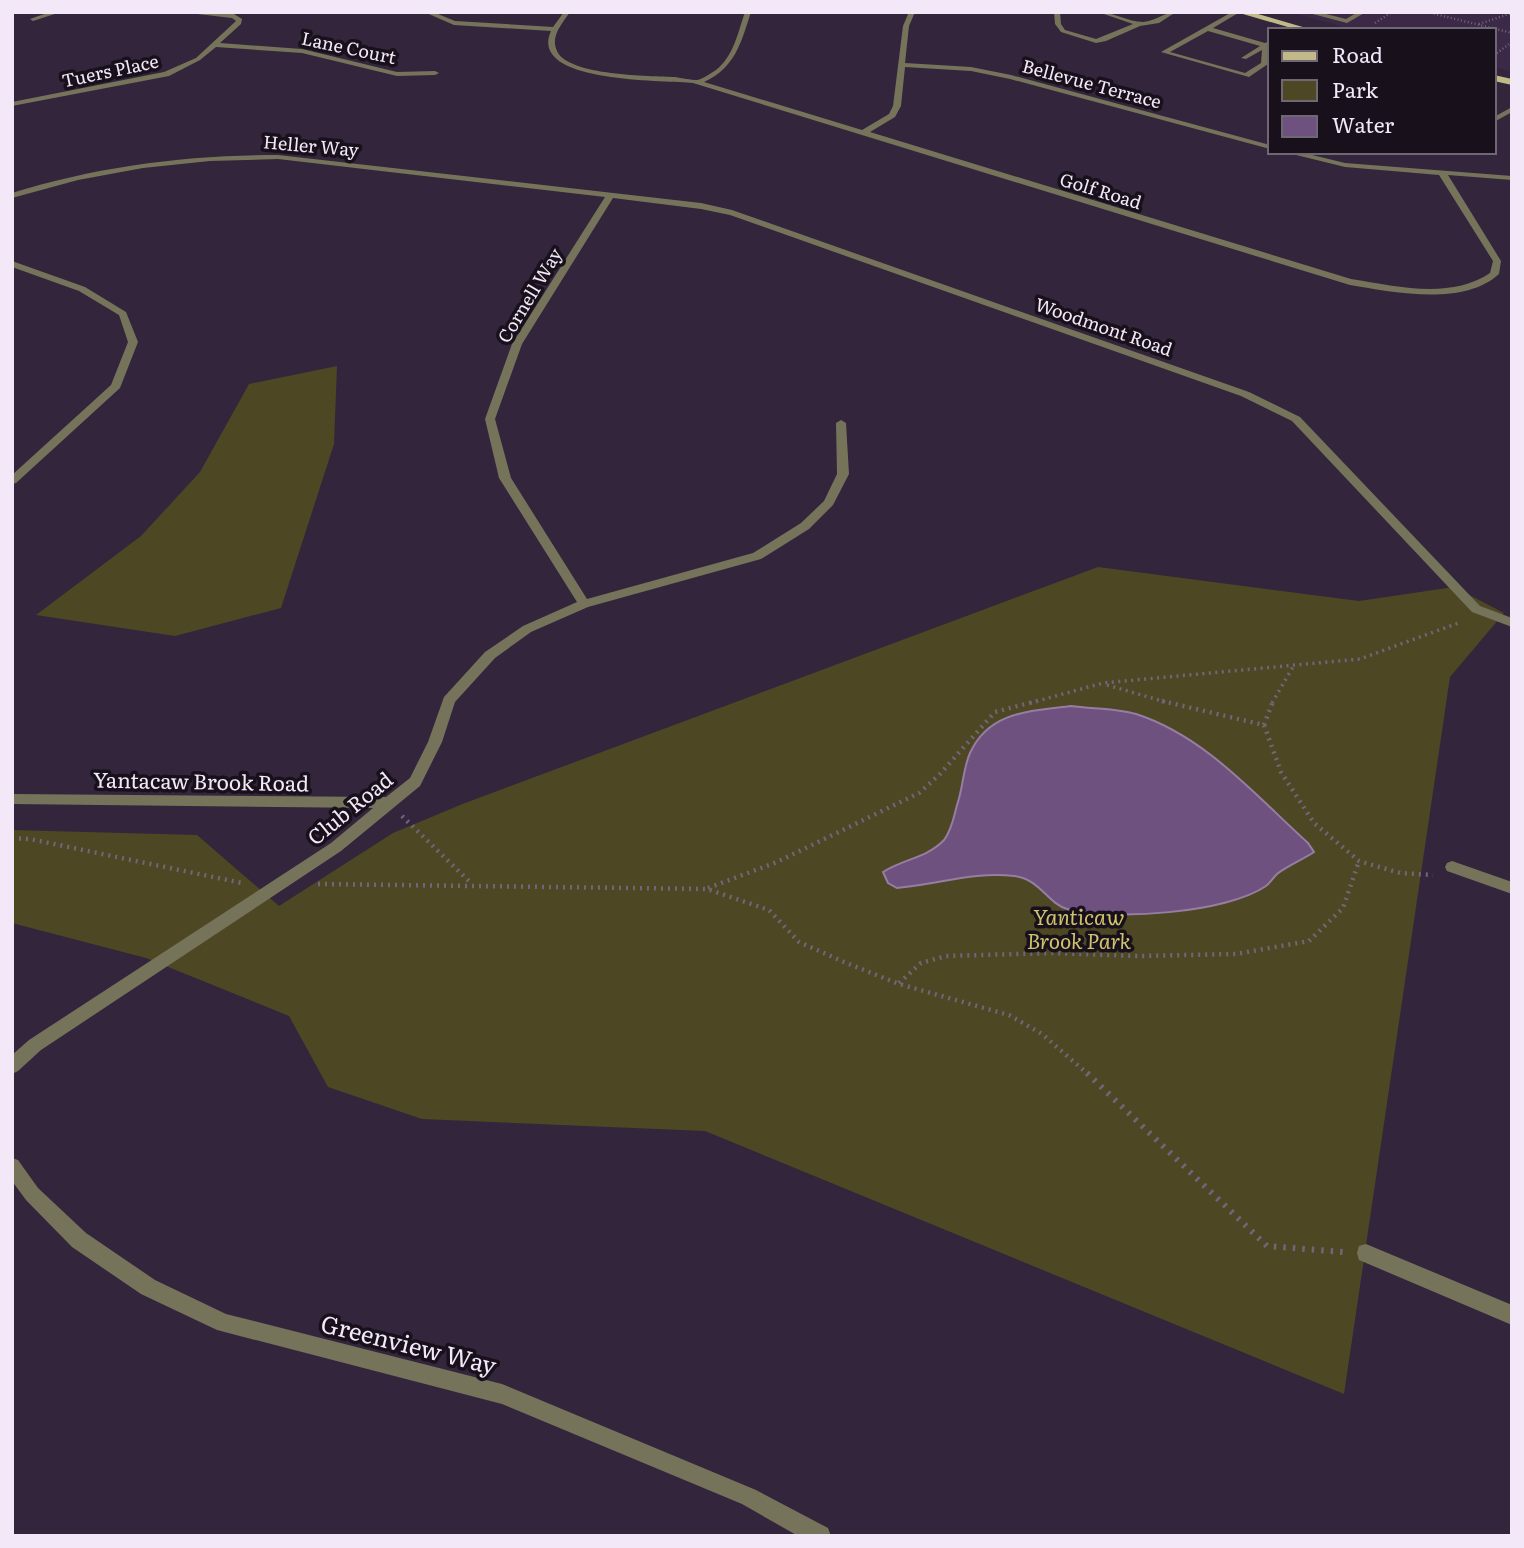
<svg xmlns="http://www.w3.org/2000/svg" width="1524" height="1548" font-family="Literata,serif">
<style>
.built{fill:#3b2947}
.green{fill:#4d4823}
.water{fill:#6e517f;stroke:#967ea3;stroke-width:2}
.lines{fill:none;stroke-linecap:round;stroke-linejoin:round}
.path-far3{stroke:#72657a;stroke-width:2.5;stroke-dasharray:1 2.5;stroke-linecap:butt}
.path-far2{stroke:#72657a;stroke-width:3.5;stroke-dasharray:2 4.5;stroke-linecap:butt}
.path-far1{stroke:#72657a;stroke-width:4.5;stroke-dasharray:2 5;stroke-linecap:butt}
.path{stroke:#72657a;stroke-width:6;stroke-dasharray:2.5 7;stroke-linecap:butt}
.lane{fill:#76735b;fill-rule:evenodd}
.street{fill:#76735b;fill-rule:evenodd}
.primary{fill:#c1ba88;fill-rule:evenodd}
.labels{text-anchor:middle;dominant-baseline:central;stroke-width:7;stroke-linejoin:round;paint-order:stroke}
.far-street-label{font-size:18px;fill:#f2e8f8;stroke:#18111c}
.street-label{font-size:21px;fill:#f2e8f8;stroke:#18111c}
.park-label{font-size:21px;font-style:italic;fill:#cfc36c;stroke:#18111c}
.near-street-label{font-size:24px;fill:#f2e8f8;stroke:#18111c}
</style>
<rect width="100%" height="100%" fill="#33253c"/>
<!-- built -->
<path class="built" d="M1289 12H1512V72L1494 67V30H1354Z"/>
<!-- green -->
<g class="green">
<path d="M337 366 334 444 281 608 175 636 36 615 141 536 200 472 249 384Z"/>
<path d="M1098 567 1359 601 1454 587 1504 613 1450 677 1344 1394 705 1131 422 1119 328 1087 289 1016 146 958 12 923V830L197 835 279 906 393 833 465 803Z"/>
</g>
<!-- water -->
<path class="water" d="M1071 706C1092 709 1116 708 1136 714 1205 736 1256 796 1308 843L1314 852C1302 860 1287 866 1277 874 1273 878 1270 883 1266 886 1227 913 1113 921 1067 909 1047 903 1040 879 1014 876 976 871 935 885 897 888L888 883 883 872C903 859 927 858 944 840 952 830 954 816 957 805 963 789 963 768 970 753 989 711 1031 711 1071 706Z"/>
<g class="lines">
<!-- path-far3 -->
<g class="path-far3">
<path d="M1427 12 1512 33"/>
<path d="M1375 23 1392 12"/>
<path d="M1479 24 1512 13"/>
<path d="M1494 55 1512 42"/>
</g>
<!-- path-far2 -->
<g class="path-far2">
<path d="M1107 685 1169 703"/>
<path d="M1030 703 1103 683 1360 659 1461 622"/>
<path d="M1272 703 1294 665"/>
</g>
<!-- path-far1 -->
<g class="path-far1">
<path d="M1162 701 1264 725 1281 772 1314 823 1359 861 1400 873 1433 875"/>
<path d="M1264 725 1273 701"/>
<path d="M402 816 471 883"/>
<path d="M12 838 30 839 242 883"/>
<path d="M318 884 707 889 769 910 799 942 844 962 899 984 1009 1015 1042 1034 1089 1075"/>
<path d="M708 888 777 862 919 793 939 775 995 712 1037 701"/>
<path d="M899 983 921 963 946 956 1053 953 1139 956 1236 954 1309 941 1343 908 1359 861"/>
</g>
<!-- path -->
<path class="path" d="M1087 1073 1267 1246 1344 1252"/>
<!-- lane -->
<g class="lane">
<path d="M1054 12H1060L1061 24 1065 30 1096 39 1133 24 1098 12C1114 12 1128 22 1143 22 1156 21 1164 12 1176 12L1159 23 1140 26 1106 41 1096 43 1061 32 1055 24Z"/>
<path d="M1232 12H1240L1213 28 1265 43 1270 41 1268 64 1249 77 1161 52ZM1208 31 1260 46 1241 58 1246 59 1262 50 1261 63 1245 73 1170 52Z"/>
<path d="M1305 12H1318L1346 19 1358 12H1366L1347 23Z"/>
<path d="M1512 107V112L1494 122V117Z"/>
</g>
<!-- street -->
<g class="street">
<path d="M50 12H61L33 21 30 19Z"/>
<path d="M180 12 234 14 242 19 241 24 220 43 302 49 397 72 435 71 439 73 435 75 397 76 302 53 216 47 200 60 169 76 12 106V102L164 72 196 58 236 21 232 18Z"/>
<path d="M424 12H433L455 21 553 27 564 12H570C562 24 550 36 557 51 568 76 651 76 675 77 682 78 691 80 697 80 703 79 711 73 716 70 734 56 738 32 745 12H751C741 43 735 68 704 82L862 130 889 114 893 106 903 26 909 12H915L909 26 905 63 971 67 1011 75 1270 145V149L1010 79 971 71 905 67 901 106 895 117 870 132 1351 279C1396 286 1450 300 1490 273L1493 261 1439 175 1345 167 1284 152H1300L1345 163 1512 176V180L1448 175 1501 261 1499 274C1463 307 1393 292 1350 285L693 83C665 80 527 84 551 31L454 25Z"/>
<path d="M278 155 701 203 732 210 1249 392 1300 417 1480 606 1512 618V627L1472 612 1292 421 1241 396 730 215 701 209 613 198 522 344 495 419 511 478 587 599 753 553 801 523 824 501 837 474 836 423 841 420 846 423 849 474 833 505 809 529 761 559 588 607 531 632 495 658 455 702 442 742 420 786 341 851 41 1050 18 1071 12 1074V1055L29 1040 331 843 373 808 12 804V794L386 797 410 778 428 742 444 697 485 652 523 626 577 602 499 478 485 419 512 344 605 197 278 159 210 161 143 168 78 180 12 198V193C99 166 187 155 278 155Z"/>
<path d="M12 261 85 287 126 312 138 342 120 388 16 483 12 484V475L111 385 128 342 119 315 79 291 12 267Z"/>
<path d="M1452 861 1512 882V894L1447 871 1445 867 1447 863Z"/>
<path d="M12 1158 18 1160 38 1188 86 1233 155 1280 226 1314 502 1384 756 1490 828 1528 831 1536H798L742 1504 502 1404 217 1330 141 1294 72 1247 26 1200 12 1181Z"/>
<path d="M1366 1244 1512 1305V1325L1359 1260 1357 1253 1359 1246Z"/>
</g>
<!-- primary -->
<g class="primary">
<path d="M1236 12H1251L1313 30H1298Z"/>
<path d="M1494 75 1512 79V85L1494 81Z"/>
</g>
</g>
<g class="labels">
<!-- far-street labels -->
<g class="far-street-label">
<text transform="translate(349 47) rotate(12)">Lane Court</text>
<text transform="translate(110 70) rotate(-12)">Tuers Place</text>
<text transform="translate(1092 83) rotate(15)">Bellevue Terrace</text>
<text transform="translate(311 145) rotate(5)">Heller Way</text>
<text transform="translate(1101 190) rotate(17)">Golf Road</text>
<text transform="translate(529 295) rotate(-59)">Cornell Way</text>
<text transform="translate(1104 326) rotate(19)">Woodmont Road</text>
</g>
<!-- street labels -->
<g class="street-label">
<text transform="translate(201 780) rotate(1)">Yantacaw Brook Road</text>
<text transform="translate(349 807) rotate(-39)">Club Road</text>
</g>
<!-- park labels -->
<g class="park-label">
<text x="1079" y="915">Yanticaw<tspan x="1079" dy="24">Brook Park</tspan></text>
</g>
<!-- near-street labels -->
<g class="near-street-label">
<text transform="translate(409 1343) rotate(14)">Greenview Way</text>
</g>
</g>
<!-- border -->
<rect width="1524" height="1548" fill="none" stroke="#f2e8f8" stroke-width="28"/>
<!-- legend -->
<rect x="1268" y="28" width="228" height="126" fill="#18111c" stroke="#6f6774" stroke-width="2"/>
<rect x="1282" y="51" width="35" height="10" fill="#c1ba88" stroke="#6f6774" stroke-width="2"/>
<text x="1332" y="63" font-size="21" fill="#f2e8f8">Road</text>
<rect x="1282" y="80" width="35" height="21" fill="#4d4823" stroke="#6f6774" stroke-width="2"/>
<text x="1332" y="98" font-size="21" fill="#f2e8f8">Park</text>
<rect x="1282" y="116" width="35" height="21" fill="#6e517f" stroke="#6f6774" stroke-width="2"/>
<text x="1332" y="133" font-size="21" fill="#f2e8f8">Water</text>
</svg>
